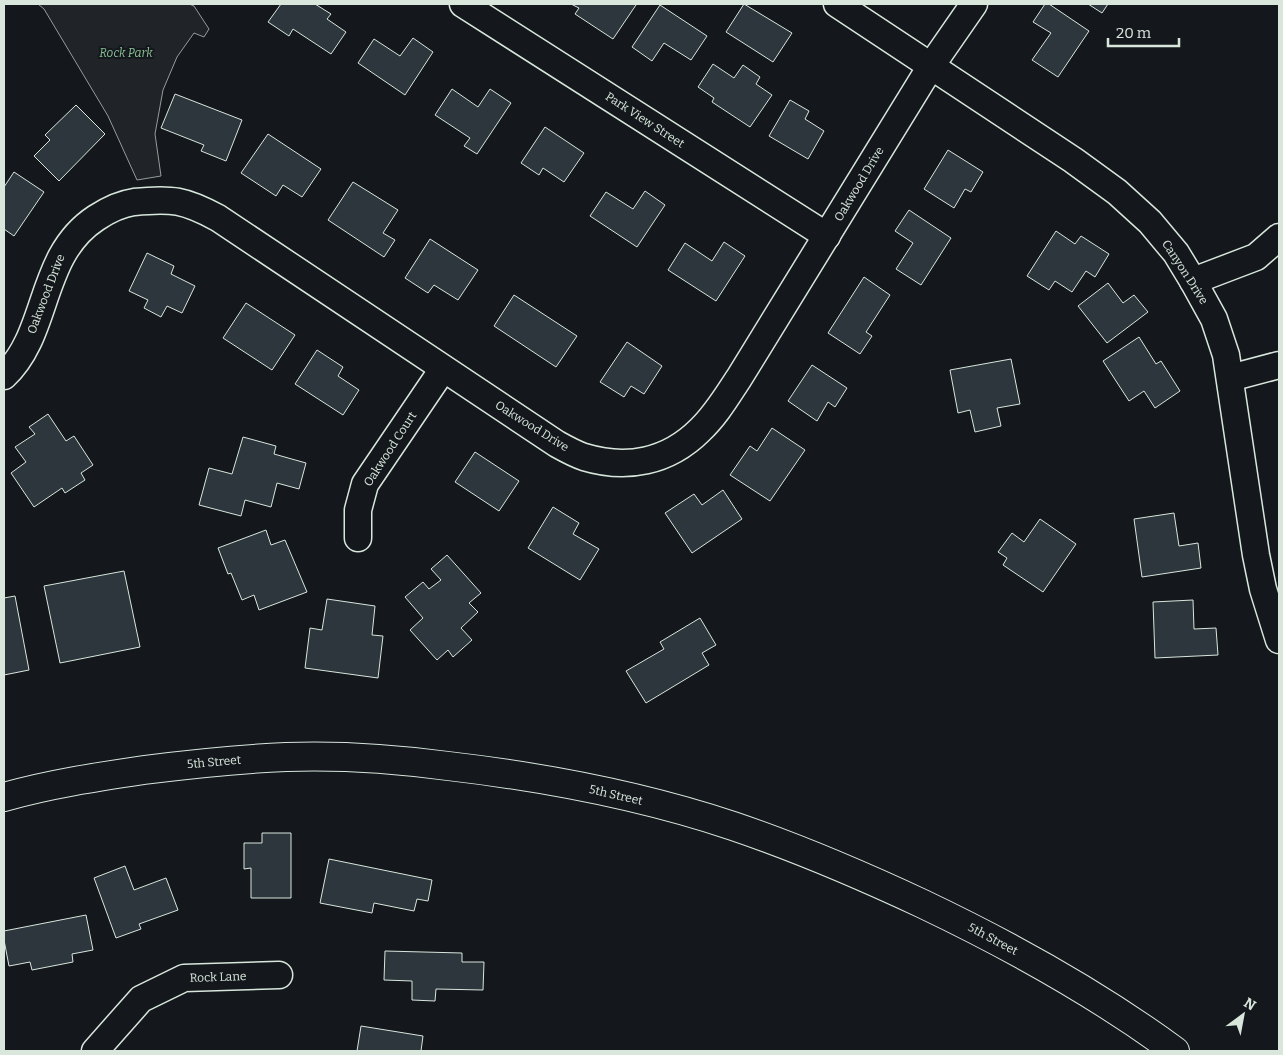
<svg xmlns="http://www.w3.org/2000/svg" width="1283" height="1055" font-family="Bitter,serif">
<style>
.green{fill:#202428;stroke:#939e99}
.building{fill:#2c363c;stroke:#d8e6dc}
.lines{fill:none;stroke-linecap:round;stroke-linejoin:round}
.minor-casing{stroke:#d8e6dc;stroke-width:29}
.major-casing{stroke:#d8e6dc;stroke-width:30}
.minor{stroke:#14181c;stroke-width:26}
.major{stroke:#14181c;stroke-width:28}
.labels{text-anchor:middle;dominant-baseline:central;stroke-width:4;stroke-linejoin:round;paint-order:stroke}
.park-label{font-size:12px;font-style:italic;fill:#8ac095;stroke:#14181c}
.street-label{font-size:12px;fill:#d8e6dc;stroke:#14181c}
</style>
<rect width="100%" height="100%" fill="#14181c"/>
<!-- green -->
<path class="green" d="M38 4H189L194 6 209 29 204 37 194 33 177 57 163 90 155 134 161 176 137 180 108 116 44 9Z"/>
<!-- building -->
<g class="building">
<path d="M281 4H315L331 14 327 19 346 32 331 54 293 29 289 36 268 22Z"/>
<path d="M571 4H634L636 5 613 39 575 14 579 8Z"/>
<path d="M744 4 792 33 773 62 726 32Z"/>
<path d="M1045 4H1049L1089 31 1058 77 1032 60 1051 33 1033 22Z"/>
<path d="M1088 4H1108L1102 13Z"/>
<path d="M660 5 707 36 691 60 664 43 652 61 632 47Z"/>
<path d="M413 38 433 52 405 95 358 63 374 39 400 56Z"/>
<path d="M713 64 734 78 743 65 760 77 756 84 772 95 750 127 712 102 714 98 698 87Z"/>
<path d="M452 89 478 107 490 89 511 103 477 154 464 146 470 138 435 115Z"/>
<path d="M175 94 242 120 226 161 201 151 204 145 161 128Z"/>
<path d="M790 100 809 111 805 119 824 131 808 159 769 136Z"/>
<path d="M76 105 105 134 59 181 34 156 50 140 45 135Z"/>
<path d="M545 127 584 153 564 182 543 168 539 175 521 163Z"/>
<path d="M268 134 321 169 302 197 283 185 276 196 241 173Z"/>
<path d="M948 150 983 172 971 192 965 189 954 208 924 189Z"/>
<path d="M14 172 44 192 14 236 4 229V187Z"/>
<path d="M353 182 398 210 383 233 395 240 384 257 328 220Z"/>
<path d="M645 191 665 205 637 247 590 216 606 192 633 209Z"/>
<path d="M909 210 951 238 921 285 896 269 913 243 895 231Z"/>
<path d="M1056 231 1075 244 1081 236 1109 254 1095 277 1086 271 1072 292 1055 281 1049 290 1027 276Z"/>
<path d="M430 239 478 270 458 300 434 285 428 293 405 278Z"/>
<path d="M724 242 745 256 716 301 668 270 685 243 712 261Z"/>
<path d="M147 253 174 266 171 274 195 286 182 313 167 306 161 317 144 308 148 300 129 291Z"/>
<path d="M864 277 890 295 866 332 872 336 860 354 828 333Z"/>
<path d="M1108 283 1123 303 1134 295 1148 312 1107 343 1078 306Z"/>
<path d="M514 295 577 336 556 367 494 326Z"/>
<path d="M246 303 295 335 272 370 223 338Z"/>
<path d="M1139 337 1156 364 1161 361 1180 391 1155 408 1144 391 1129 401 1103 361Z"/>
<path d="M627 342 662 366 644 394 631 386 624 397 600 382Z"/>
<path d="M317 350 343 367 338 376 359 390 343 415 295 384Z"/>
<path d="M1011 359 1020 404 997 408 1001 426 975 432 970 410 958 413 950 370Z"/>
<path d="M812 365 847 388 835 407 828 402 817 421 788 401Z"/>
<path d="M48 414 66 441 74 436 93 465 81 473 85 480 65 493 62 488 34 507 11 473 26 462 15 447 35 434 29 427Z"/>
<path d="M772 428 805 450 770 501 730 475 750 446 757 451Z"/>
<path d="M243 437 276 446 274 454 306 463 299 489 277 483 271 507 245 500 241 516 199 505 209 468 232 474Z"/>
<path d="M475 452 519 481 499 511 455 482Z"/>
<path d="M723 490 742 519 692 553 665 513 694 494 702 505Z"/>
<path d="M553 507 579 523 573 534 599 549 580 580 528 548Z"/>
<path d="M1174 513 1179 546 1198 543 1201 568 1142 577 1134 519Z"/>
<path d="M1040 519 1076 544 1043 592 1003 565 1007 558 998 552 1012 533 1024 542Z"/>
<path d="M266 530 271 545 285 540 307 592 259 610 254 595 242 600 231 573 228 574 218 548Z"/>
<path d="M447 555 481 593 469 603 478 612 461 628 472 640 453 657 448 650 437 660 410 630 423 618 405 597 423 582 429 589 441 580 431 569Z"/>
<path d="M124 571 140 647 60 663 44 586Z"/>
<path d="M15 596 29 670 4 675V598Z"/>
<path d="M327 599 375 606 372 635 383 636 378 678 305 668 310 628 322 630Z"/>
<path d="M1193 600 1194 629 1216 628 1218 655 1155 658 1153 602Z"/>
<path d="M700 618 716 645 702 653 709 665 646 703 626 671 664 649 660 642Z"/>
<path d="M262 833H291V898H251V868L244 869V843H262Z"/>
<path d="M329 859 432 880 428 901 417 899 414 911 374 903 372 913 320 903Z"/>
<path d="M125 866 134 890 166 878 178 910 139 924 141 929 116 938 94 878Z"/>
<path d="M86 915 93 950 72 954 73 962 32 970 30 962 9 966 4 940V931Z"/>
<path d="M385 951 462 953V962H484L483 990 436 989 435 1001 412 1000V981L384 980Z"/>
<path d="M361 1026 423 1036 421 1051H357Z"/>
</g>
<g class="lines">
<!-- minor casing -->
<g class="minor-casing">
<g id="minor">
<path d="M463 4 827 236"/>
<path d="M837 4 1073 160 1117 192 1150 222 1176 253 1193 281 1214 319 1226 355 1256 555 1263 589 1279 640"/>
<path d="M1193 281 1256 257 1279 237"/>
<path d="M4 376C50 333 38 256 96 218 108 210 120 204 134 202 172 198 185 200 218 218L557 444C566 449 575 454 584 457 627 470 668 462 700 430 716 415 727 396 739 378L931 66 974 4"/>
<path d="M1230 378 1279 365"/>
<path d="M358 538V510L365 484 443 369"/>
<path d="M95 1051 141 999 184 978 279 975"/>
</g>
</g>
<!-- major casing -->
<g class="major-casing">
<path id="major" d="M4 797C50 784 97 777 144 770 191 764 239 759 286 757 340 755 395 759 448 766 543 777 643 796 733 826 798 848 861 875 923 904 1011 946 1096 993 1175 1051"/>
</g>
<!-- minor -->
<use href="#minor" class="minor"/>
<!-- major -->
<use href="#major" class="major"/>
</g>
<g class="labels">
<!-- park labels -->
<g class="park-label">
<text x="126" y="53">Rock Park</text>
</g>
<!-- street labels -->
<g class="street-label">
<text transform="translate(645 120) rotate(33)">Park View Street</text>
<text transform="translate(859 184) rotate(-59)">Oakwood Drive</text>
<text transform="translate(1185 272) rotate(57)">Canyon Drive</text>
<text transform="translate(46 294) rotate(-69)">Oakwood Drive</text>
<text transform="translate(532 426) rotate(32)">Oakwood Drive</text>
<text transform="translate(390 449) rotate(-57)">Oakwood Court</text>
<text transform="translate(214 762) rotate(-5)">5th Street</text>
<text transform="translate(616 795) rotate(13)">5th Street</text>
<text transform="translate(993 939) rotate(28)">5th Street</text>
<text transform="translate(218 977) rotate(-2)">Rock Lane</text>
</g>
</g>
<!-- border -->
<rect width="1283" height="1055" fill="none" stroke="#d8e6dc" stroke-width="10"/>
<!-- north arrow -->
<g transform="translate(1243 1015) rotate(32)" stroke="#14181c" stroke-width="4" paint-order="stroke">
<path d="M0-4L9 19L0 12L-9 19Z" fill="#d8e6dc"/>
<text y="-8" font-size="14" font-weight="bold" text-anchor="middle" fill="#d8e6dc">N</text>
</g>
<!-- scale -->
<path d="M1108 38v8h71v-8" fill="none" stroke="#d8e6dc" stroke-width="2.5"/>
<text x="1116" y="38" font-size="15" fill="#d8e6dc" stroke="#14181c" stroke-width="4" paint-order="stroke">20 m</text>
</svg>
